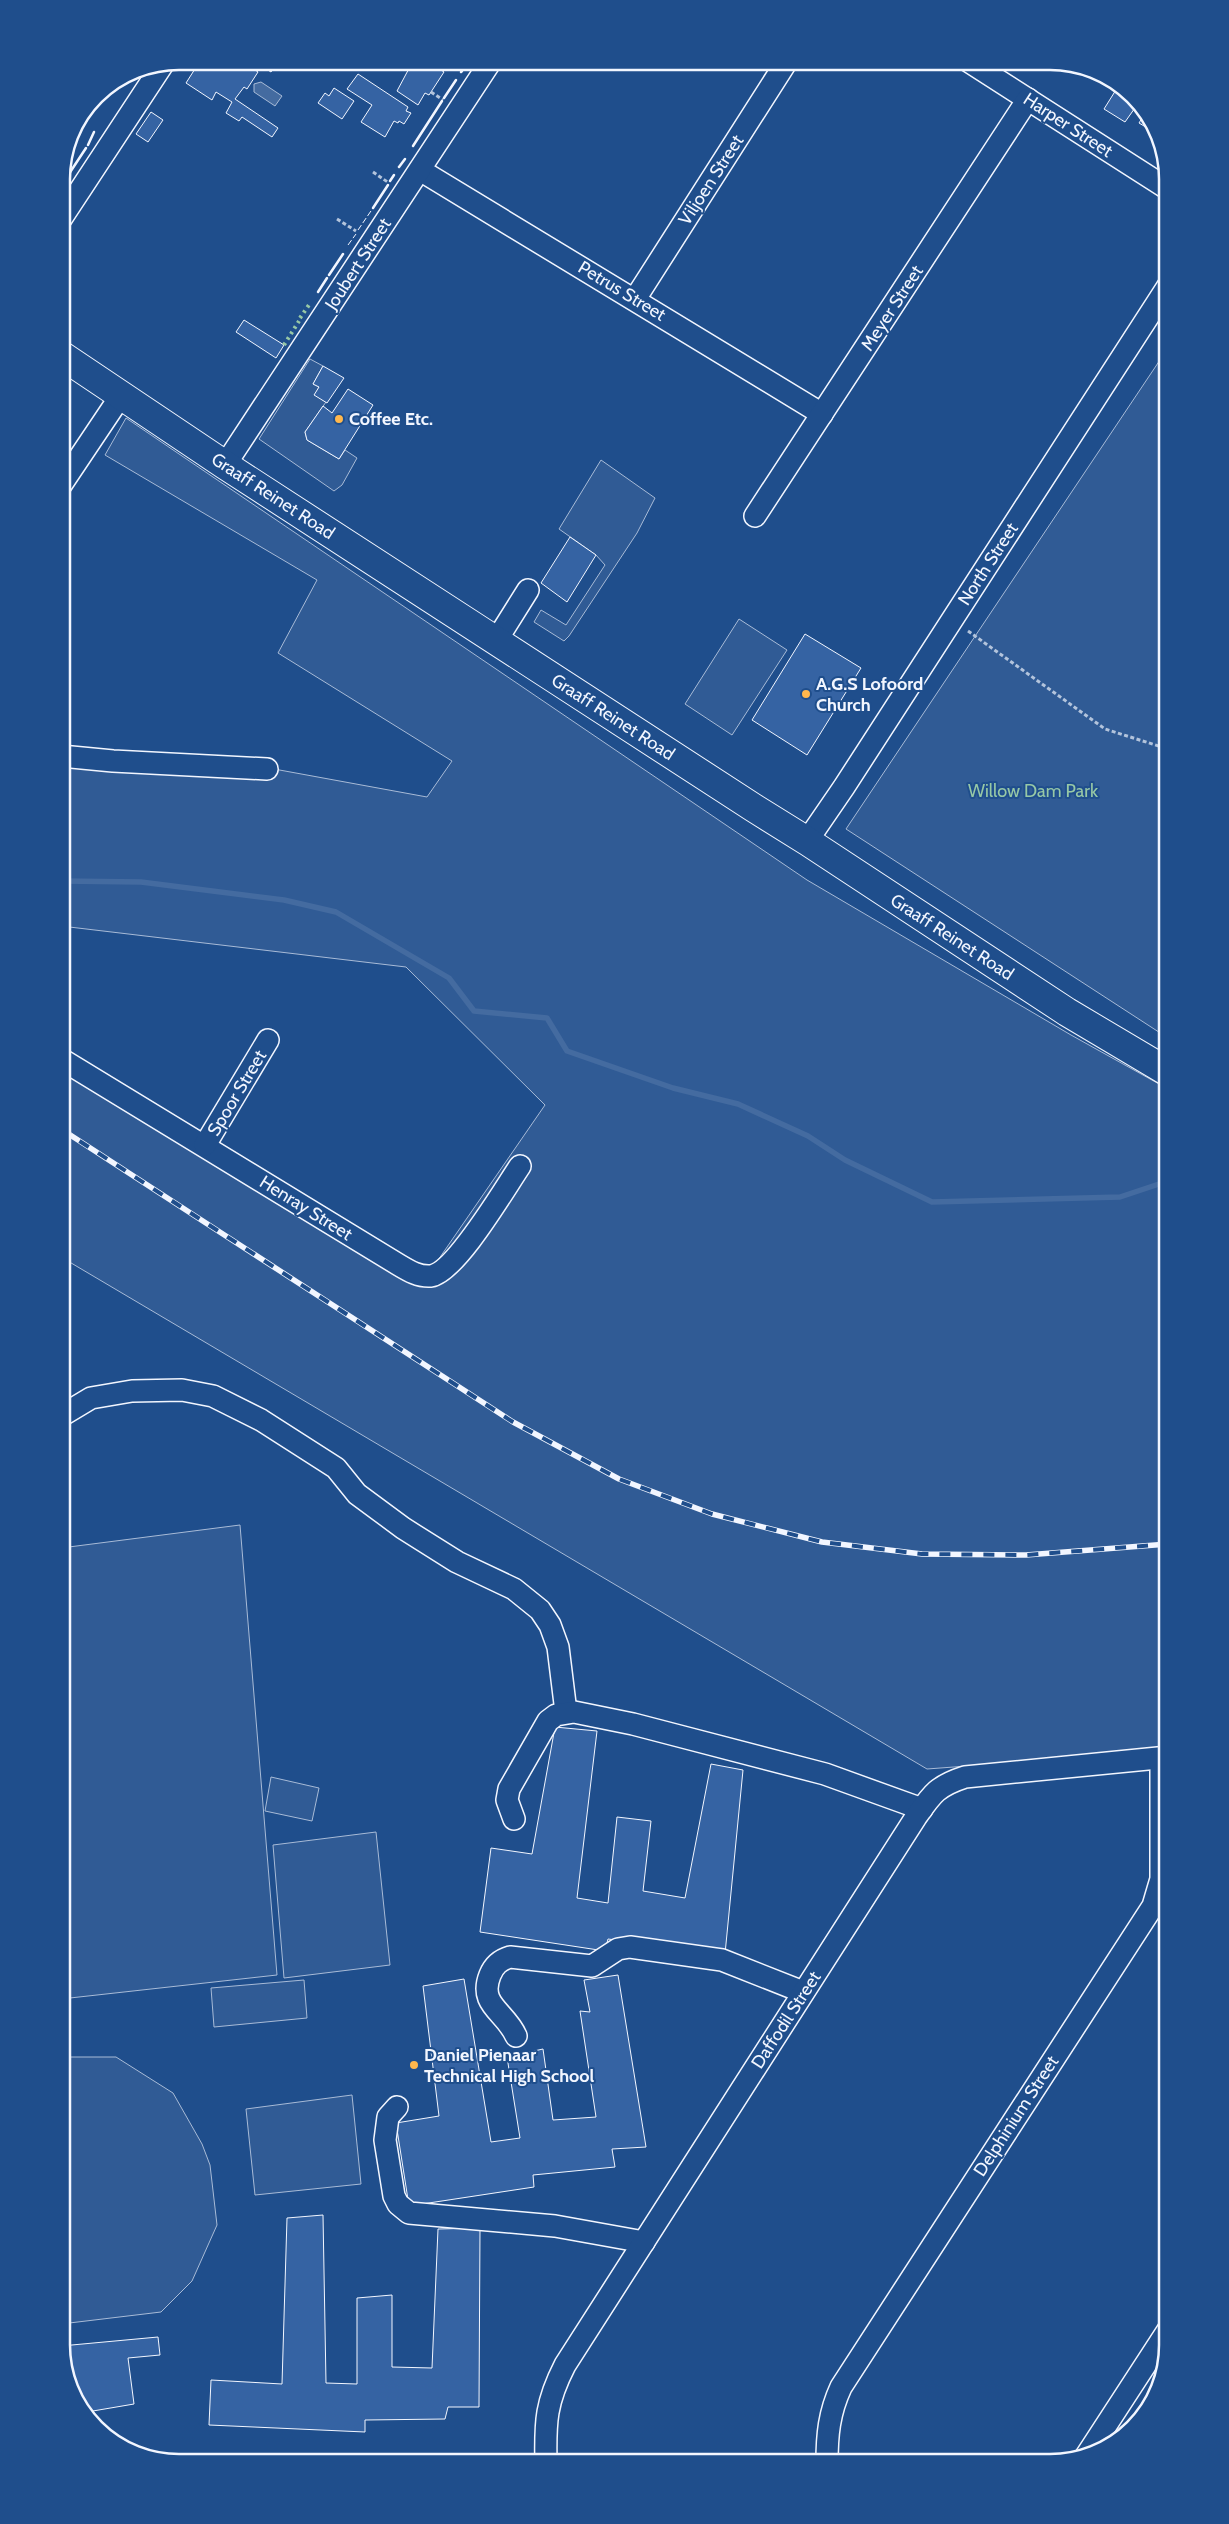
<svg xmlns="http://www.w3.org/2000/svg" width="1229" height="2524" font-family="Cabin,sans-serif">
<style>
.built{fill:#305b95;stroke:#a8bbd7}
.water{fill:#446ba0;stroke:#a8bbd7}
.lines{fill:none;stroke-linecap:round;stroke-linejoin:round}
.stream{stroke:#446ba0;stroke-width:5.5}
.building{fill:#3563a3;stroke:#f2f6ff}
.minor-casing{stroke:#f2f6ff;stroke-width:24}
.major-casing{stroke:#f2f6ff;stroke-width:30}
.path{stroke:#b3c4dc;stroke-width:3;stroke-dasharray:4 2.5;stroke-linecap:butt}
.minor{stroke:#1f4e8c;stroke-width:21}
.major{stroke:#1f4e8c;stroke-width:28}
.rail-casing{stroke:#f2f6ff;stroke-width:5.5}
.rail{stroke:#1f4e8c;stroke-width:4;stroke-dasharray:11;stroke-linecap:butt}
.hedge{stroke:#97c8a6;stroke-width:4;stroke-dasharray:2.5 4;stroke-linecap:butt}
.fence{stroke:#f2f6ff;stroke-width:1;stroke-dasharray:6 2.5;stroke-linecap:butt}
.wall{stroke:#f2f6ff;stroke-width:2.5}
.poi-dot{fill:#ffb74d;stroke:#1f4e8c;stroke-width:2}
.labels{text-anchor:middle;dominant-baseline:central;stroke-width:4;stroke-linejoin:round;paint-order:stroke}
.street-label{font-size:18px;fill:#f2f6ff;stroke:#1f4e8c}
.poi-label{font-size:18px;font-weight:bold;fill:#f2f6ff;stroke:#1f4e8c;text-anchor:start}
.park-label{font-size:18px;fill:#97c8a6;stroke:#1f4e8c}
.rim{fill:none;stroke:#f2f6ff;stroke-width:2.5}
</style>
<rect width="100%" height="100%" fill="#1f4e8c"/>
<!-- built -->
<g class="built">
<path d="M1168 348V1038L846 829Z"/>
<path d="M310 359 323 366 313 384 319 387 315 395 326 402 305 432 307 440 339 459 345 450 357 458 342 485 334 491 259 439Z"/>
<path d="M126 418 807 880 1071 1035 1168 1089V1751L927 1769 61 1257V1061L425 1279 545 1105 406 967 61 926V748L274 769 427 797 452 761 278 653 317 580 105 455Z"/>
<path d="M601 460 655 498 637 533 569 636 564 641 534 622 541 610 566 625 605 565 596 555 559 529Z"/>
<path d="M739 619 787 650 732 735 685 704Z"/>
<path d="M240 1525 277 1975 61 1999V1548Z"/>
<path d="M271 1777 319 1788 312 1821 265 1811Z"/>
<path d="M376 1832 390 1965 284 1978 273 1845Z"/>
<path d="M304 1980 307 2018 214 2027 211 1988Z"/>
<path d="M61 2057H116L173 2093 202 2144 210 2165 217 2225 192 2281 161 2312 61 2324Z"/>
<path d="M352 2095 361 2184 255 2195 246 2109Z"/>
</g>
<!-- water -->
<path class="water" d="M261 82 282 96 275 106 254 92V84Z"/>
<g class="lines">
<!-- stream -->
<path class="stream" d="M61 881 141 882 284 900 336 912 449 978 474 1011 547 1018 567 1051 673 1088 738 1104 808 1136 845 1160 932 1202 1120 1197 1168 1181"/>
</g>
<!-- building -->
<g class="building">
<path d="M200 61H242L258 72 247 89 244 87 235 99 278 128 272 137 242 117 239 121 226 113 232 102 216 92 212 100 186 83Z"/>
<path d="M254 61H275L277 63 271 72Z"/>
<path d="M413 61H428L444 72 431 92 429 95 425 93 418 105 397 91Z"/>
<path d="M358 74 408 107 406 111 411 113 404 124 399 121 398 123 394 121 385 137 361 122 372 105 347 89Z"/>
<path d="M1119 85 1137 105 1125 122 1104 109Z"/>
<path d="M334 88 354 101 342 119 318 103 325 93 329 96Z"/>
<path d="M151 112 163 120 148 142 136 134Z"/>
<path d="M1144 115 1159 134V135L1139 123Z"/>
<path d="M244 320 284 345 276 358 236 332Z"/>
<path d="M323 366 344 378 327 403 314 395 319 387 313 384Z"/>
<path d="M348 389 373 405 339 459 307 440 305 432 323 406 332 413Z"/>
<path d="M570 537 596 555 567 602 541 583Z"/>
<path d="M805 634 861 668 807 755 752 720Z"/>
<path d="M555 1727 597 1731 577 1898 608 1903 617 1817 651 1821 643 1891 685 1898 711 1764 743 1770 725 1954 608 1939 605 1951 480 1932 491 1848 532 1854Z"/>
<path d="M618 1975 646 2147 612 2149 615 2167 533 2175 534 2187 409 2206 396 2123 439 2116 423 1986 464 1979 491 2142 520 2138 507 2057 543 2049 553 2120 596 2117 580 2011 590 2012 584 1980Z"/>
<path d="M323 2215 326 2383 357 2384V2298L392 2295V2367L432 2368 438 2229 480 2228 479 2407H448L445 2419 365 2420V2432L209 2425 211 2380 282 2384 287 2218Z"/>
<path d="M158 2337 160 2355 128 2358 134 2404 87 2412 71 2391 69 2365H65L61 2346Z"/>
</g>
<g class="lines">
<!-- minor casing -->
<g class="minor-casing">
<g id="minor">
<path d="M968 61 1168 189"/>
<path d="M420 170 822 414"/>
<path d="M61 219 163 64"/>
<path d="M635 299 787 61"/>
<path d="M225 465 491 61"/>
<path d="M61 485 122 394"/>
<path d="M755 516 1028 99"/>
<path d="M496 641 528 590"/>
<path d="M61 756 113 761 267 769"/>
<path d="M807 841 844 787 1168 286"/>
<path d="M61 1059 399 1265C409 1271 419 1277 431 1276 456 1272 505 1188 520 1166"/>
<path d="M205 1145 268 1040"/>
<path d="M61 1416 91 1398 132 1391 182 1390 213 1396 261 1420 336 1468 357 1494 403 1528 457 1562 514 1589 540 1610 550 1625 558 1647 566 1712"/>
<path d="M514 1819 507 1800 509 1789 548 1721 556 1715 574 1712 633 1724 825 1774 922 1809"/>
<path d="M516 2036C505 2011 478 2005 490 1975 494 1965 500 1960 510 1957L592 1966 618 1949 630 1947 722 1960 803 1992"/>
<path d="M397 2107 388 2117 385 2140 394 2196 398 2204 409 2213 555 2226 644 2242"/>
<path d="M1086 2456 1168 2330"/>
<path d="M546 2463C545 2421 546 2402 565 2365L916 1817C932 1794 937 1786 965 1777L1168 1757"/>
<path d="M827 2463C827 2435 829 2413 841 2387L1153 1906 1161 1879V1758"/>
</g>
</g>
<!-- major casing -->
<g class="major-casing">
<path id="major" d="M61 355 225 465 754 808 807 841 1067 1012 1168 1072"/>
</g>
<!-- path -->
<g class="path">
<path d="M431 92 443 100"/>
<path d="M373 172 389 183"/>
<path d="M337 219 356 231"/>
<path d="M968 631 1105 729 1168 749"/>
</g>
<!-- minor -->
<use href="#minor" class="minor"/>
<!-- major -->
<use href="#major" class="major"/>
<!-- rail casing -->
<g class="rail-casing">
<path id="rail" d="M61 1129 513 1422 619 1479 712 1514 822 1542 922 1554 1026 1555 1168 1544"/>
</g>
<!-- rail -->
<use href="#rail" class="rail"/>
<!-- hedge -->
<g class="hedge">
<path d="M300 318 311 302"/>
<path d="M284 345 299 321"/>
</g>
<!-- fence -->
<g class="fence">
<path d="M467 63 468 61"/>
<path d="M358 230 373 208"/>
<path d="M348 245 356 234"/>
</g>
<!-- wall -->
<g class="wall">
<path d="M461 72 462 71"/>
<path d="M444 98 456 80"/>
<path d="M88 145 94 132"/>
<path d="M413 146 442 101"/>
<path d="M399 167 405 159"/>
<path d="M390 181 394 175"/>
<path d="M61 186 86 148"/>
<path d="M373 208 388 185"/>
<path d="M329 275 343 254"/>
<path d="M318 292 327 278"/>
</g>
</g>
<!-- markers -->
<g class="poi-dot">
<circle cx="339" cy="419" r="5"/>
<circle cx="806" cy="694" r="5"/>
<circle cx="414" cy="2065" r="5"/>
</g>
<g class="labels">
<!-- street labels -->
<g class="street-label">
<text transform="translate(1068 125) rotate(33)">Harper Street</text>
<text transform="translate(711 180) rotate(-57)">Viljoen Street</text>
<text transform="translate(358 264) rotate(-57)">Joubert Street</text>
<text transform="translate(622 291) rotate(31)">Petrus Street</text>
<text transform="translate(892 308) rotate(-57)">Meyer Street</text>
<text transform="translate(273 496) rotate(33)">Graaff Reinet Road</text>
<text transform="translate(988 564) rotate(-57)">North Street</text>
<text transform="translate(613 717) rotate(33)">Graaff Reinet Road</text>
<text transform="translate(952 937) rotate(33)">Graaff Reinet Road</text>
<text transform="translate(237 1093) rotate(-59)">Spoor Street</text>
<text transform="translate(306 1208) rotate(32)">Henray Street</text>
<text transform="translate(786 2020) rotate(-57)">Daffodil Street</text>
<text transform="translate(1016 2116) rotate(-57)">Delphinium Street</text>
</g>
<!-- poi labels -->
<g class="poi-label">
<text x="349" y="419">Coffee Etc.</text>
<text x="816" y="684">A.G.S Lofoord<tspan x="816" dy="21">Church</tspan></text>
<text x="424" y="2055">Daniel Pienaar<tspan x="424" dy="21">Technical High School</tspan></text>
</g>
<!-- park labels -->
<g class="park-label">
<text x="1033" y="791">Willow Dam Park</text>
</g>
</g>
<!-- crop -->
<path d="M0 0H1229V2524H0ZM179 70H1050A109 109 0 0 1 1159 179V2345A109 109 0 0 1 1050 2454H179A109 109 0 0 1 70 2345V179A109 109 0 0 1 179 70Z" fill="#1f4e8c" fill-rule="evenodd"/>
<path class="rim" d="M179 70H1050A109 109 0 0 1 1159 179V2345A109 109 0 0 1 1050 2454H179A109 109 0 0 1 70 2345V179A109 109 0 0 1 179 70Z"/>
</svg>
